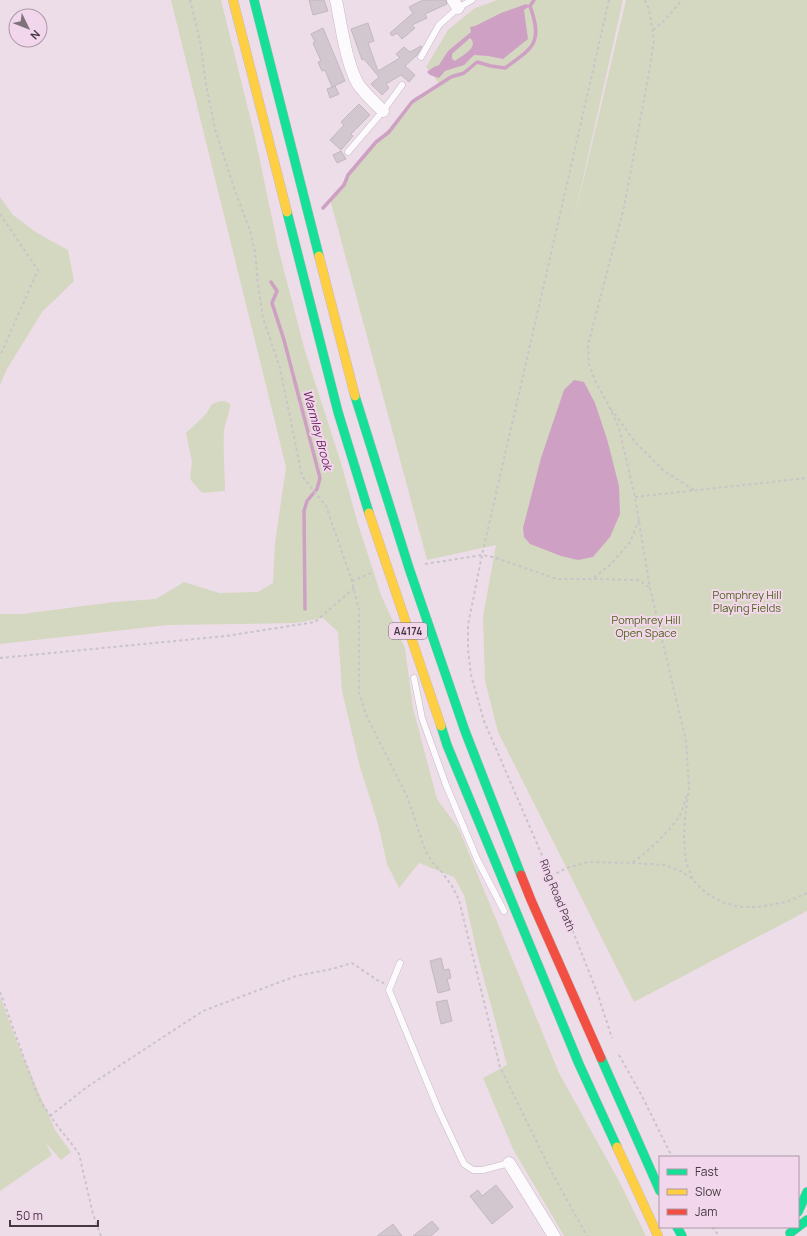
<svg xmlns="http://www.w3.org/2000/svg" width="807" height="1236" font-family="Manrope,sans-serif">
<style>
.green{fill:#d5d8c0}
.water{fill:#cea0c4;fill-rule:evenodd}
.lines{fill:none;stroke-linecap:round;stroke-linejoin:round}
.stream{stroke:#cea0c4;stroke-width:3.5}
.building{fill:#d2c6cf;stroke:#c4b8c0}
.lane-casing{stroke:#c6bac3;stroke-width:7}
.street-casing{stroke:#c6bac3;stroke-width:13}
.fast-casing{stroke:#c6bac3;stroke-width:10}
.slow-casing{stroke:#c6bac3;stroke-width:10}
.jam-casing{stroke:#c6bac3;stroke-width:10}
.path{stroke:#c9c4c8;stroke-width:2;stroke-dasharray:3 3;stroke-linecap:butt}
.lane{stroke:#fcfafc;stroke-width:6}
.street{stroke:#fcfafc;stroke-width:12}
.fast{stroke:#16e098;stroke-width:9}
.slow{stroke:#ffcf43;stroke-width:9}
.jam{stroke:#f24e42;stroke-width:9}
.labels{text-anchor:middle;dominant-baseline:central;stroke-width:4;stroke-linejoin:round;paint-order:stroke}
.shield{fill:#f2d7ec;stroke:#786874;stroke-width:1}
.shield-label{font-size:10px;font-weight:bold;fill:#443941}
.park-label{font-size:11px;fill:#4d6014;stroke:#f2d7ec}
.street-label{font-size:11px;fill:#443941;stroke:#f2d7ec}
.water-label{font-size:12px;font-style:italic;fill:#6b2460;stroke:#f2d7ec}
</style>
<rect width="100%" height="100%" fill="#ecdde8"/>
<!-- green -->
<g class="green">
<path d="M171 0H221L255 137 278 247 305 351 341 463 358 524 381 595 405 648 413 708 437 799 459 829 559 1073 619 1181 646 1236H564L513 1149 483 1078 507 1065 478 957 464 895 454 877 419 863 399 888 387 864 378 824 360 767 342 691 338 632 323 618 296 623 168 625 0 644V614H22L114 602 156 599 184 582 219 593 258 592 273 583 275 543 286 467Z"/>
<path d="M497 0H623L572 228 626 0H807V911L634 1002 498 732 485 681 483 616 496 545 427 560 330 199 415 97 441 86 426 67 448 30 475 8Z"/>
<path d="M0 197 13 215 37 233 68 250 74 281 42 312 7 369 0 385Z"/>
<path d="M220 401H225L230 404C231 410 225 423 224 431 223 451 225 472 225 491L202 493 190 479 192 461 186 433 206 414 212 404Z"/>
<path d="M0 997 19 1047 55 1130 71 1152 61 1160 46 1143 52 1155 0 1191Z"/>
</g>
<!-- water -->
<g class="water">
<path d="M526 4 530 6 524 10 528 39 503 59 488 56 474 55 464 65 445 71 439 78 430 75 427 72 432 68 439 65 448 51 471 32 470 27 475 26 501 13ZM470 38C480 47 462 56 455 61L452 59V54Z"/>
<path d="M574 380 584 382 595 403 607 439 619 486 620 514 610 537 593 557 578 560 561 556 530 544 524 537 523 528 541 458 564 390Z"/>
</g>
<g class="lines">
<!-- stream -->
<g class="stream">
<path d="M323 208 344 185 348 175 376 142 389 132 412 102 451 77 464 73 477 62 491 66 505 68C534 47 543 43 530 6L534 0"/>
<path d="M271 282 277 291 272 303 284 340 320 478 317 489 307 501 304 511 305 609"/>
</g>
</g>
<!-- building -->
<g class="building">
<path d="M309 0H324L328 11 313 15Z"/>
<path d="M423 0H446L447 4 425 14 427 18 412 25 415 28 402 39 397 33 392 36 390 33 413 13 409 7Z"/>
<path d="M368 23 374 41 368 43 378 71 400 58 396 54 404 47 410 52 421 46 422 47 417 55 405 66 415 75 409 82 401 75 386 84 389 88 382 95 371 84 379 77 364 59 362 60 351 29Z"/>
<path d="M323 28 345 81 332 87 325 70 322 71 318 62 321 61 313 43 315 42 311 34Z"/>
<path d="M335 86 339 94 330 98 327 89Z"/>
<path d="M359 104 370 115 351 134 353 136 341 150 330 140 344 125 341 122Z"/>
<path d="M341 151 346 159 337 163 333 155Z"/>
<path d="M441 958 444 970 449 969 451 978 447 979 450 990 438 993 430 961Z"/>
<path d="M447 1000 452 1021 441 1024 436 1002Z"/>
<path d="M496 1185 513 1207 492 1224 470 1196 478 1190 482 1196Z"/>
<path d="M432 1221 439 1229 431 1236H413Z"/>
<path d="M393 1224 402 1236H377Z"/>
</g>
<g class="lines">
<!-- lane casing -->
<g class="lane-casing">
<g id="lane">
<path d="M421 57 439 25 458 8 472 0"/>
<path d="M348 152 383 111 402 85"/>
<path d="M414 678 422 718 446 785 477 859 504 911"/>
<path d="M400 963 389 990 439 1111 464 1164 473 1170H483L509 1163"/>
</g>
</g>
<!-- street casing -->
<g class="street-casing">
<g id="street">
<path d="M336 0C341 24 346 63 358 84 365 94 375 103 383 111"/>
<path d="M453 0 458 8"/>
<path d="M509 1163 554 1236"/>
</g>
</g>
<!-- fast casing -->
<g class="fast-casing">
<g id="fast">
<path d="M254 0 319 256"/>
<path d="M287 212 338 412 369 513"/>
<path d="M355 396 409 568 465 731 521 875"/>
<path d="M441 726 447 745 579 1064 617 1147"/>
<path d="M601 1058 660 1191"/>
<path d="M798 1212 807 1192"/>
<path d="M677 1227 682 1236"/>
<path d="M790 1233 807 1220"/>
</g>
</g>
<!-- slow casing -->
<g class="slow-casing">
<g id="slow">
<path d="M233 0 287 212"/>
<path d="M319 256 355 396"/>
<path d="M369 513 441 726"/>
<path d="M617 1147 658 1236"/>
</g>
</g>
<!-- jam casing -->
<g class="jam-casing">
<path id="jam" d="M521 875 531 900 601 1058"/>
</g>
<!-- path -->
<g class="path">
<path d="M190 0 200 41 206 85 215 129 234 188 250 231 255 252 258 285 263 318 280 368 302 476 326 506 352 581 359 610V692L366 715 407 796 425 850 432 862 441 871 452 886 459 900 500 1067 551 1171 587 1236"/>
<path d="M609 0 482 555 468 625V650L471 675 484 721 551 876 597 992 612 1038"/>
<path d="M645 0 649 9 654 40 650 67 624 207 588 345 589 364 595 381 608 404 619 428 635 497 650 588 686 741 689 787 685 817 684 839 686 862 693 880 706 893 722 902 740 907H757L786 902 807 893"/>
<path d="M653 30 663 22 682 0"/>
<path d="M0 214 38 270 0 356"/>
<path d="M611 409 635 442 663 470 695 491"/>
<path d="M635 497 807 478"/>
<path d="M425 564 482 555 493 557 557 579H592L610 565 630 542 639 520"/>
<path d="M594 579 638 580 649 587"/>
<path d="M352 581 371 573"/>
<path d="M0 658 226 636 315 622 354 588"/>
<path d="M633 862C649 851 669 832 680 815 683 809 685 801 687 794"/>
<path d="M551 876 567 868 588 862 632 863 665 865 681 871 692 879"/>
<path d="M0 992 39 1099 55 1123 71 1143 79 1154 93 1214 101 1236"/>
<path d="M619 1055 642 1096 672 1157"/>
<path d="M50 1116 87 1087 203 1011 296 976 332 969 352 963 380 982 384 983"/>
<path d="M712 1227 719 1236"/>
</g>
<!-- lane -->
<use href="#lane" class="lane"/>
<!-- street -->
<use href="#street" class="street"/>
<!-- fast -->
<use href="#fast" class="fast"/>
<!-- slow -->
<use href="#slow" class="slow"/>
<!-- jam -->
<use href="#jam" class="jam"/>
</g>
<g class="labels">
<!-- shield labels -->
<rect class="shield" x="389" y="623" width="38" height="16" rx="3"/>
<g class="shield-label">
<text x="408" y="631">A4174</text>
</g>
<!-- park labels -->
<g class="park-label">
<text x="747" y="594">Pomphrey Hill<tspan x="747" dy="13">Playing Fields</tspan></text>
<text x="646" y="619">Pomphrey Hill<tspan x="646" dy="13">Open Space</tspan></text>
</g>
<!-- street labels -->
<g class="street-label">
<text transform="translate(558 895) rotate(68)">Ring Road Path</text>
</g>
<!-- water labels -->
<g class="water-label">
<text transform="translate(318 430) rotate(75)">Warmley Brook</text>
</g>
</g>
<!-- legend -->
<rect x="659" y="1156" width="140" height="72" fill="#f2d7ec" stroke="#ac98a8"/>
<rect x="667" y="1169" width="20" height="6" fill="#16e098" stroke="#ac98a8"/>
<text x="695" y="1176" font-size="12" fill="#443941">Fast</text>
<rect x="667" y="1189" width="20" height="6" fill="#ffcf43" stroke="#ac98a8"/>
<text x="695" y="1196" font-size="12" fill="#443941">Slow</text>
<rect x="667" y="1209" width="20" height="6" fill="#f24e42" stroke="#ac98a8"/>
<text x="695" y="1216" font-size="12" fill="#443941">Jam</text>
<!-- north arrow -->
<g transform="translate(28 28) rotate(133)"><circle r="19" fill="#f2d7ec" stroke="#ac98a8"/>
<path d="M0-3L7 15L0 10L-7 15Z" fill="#7f727b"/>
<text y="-6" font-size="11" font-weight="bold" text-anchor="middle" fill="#443941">N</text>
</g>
<!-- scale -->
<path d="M10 1220v6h88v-6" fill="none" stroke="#443941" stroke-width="2"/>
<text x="16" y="1220" font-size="12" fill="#443941" stroke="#f2d7ec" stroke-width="3" paint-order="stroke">50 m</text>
</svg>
